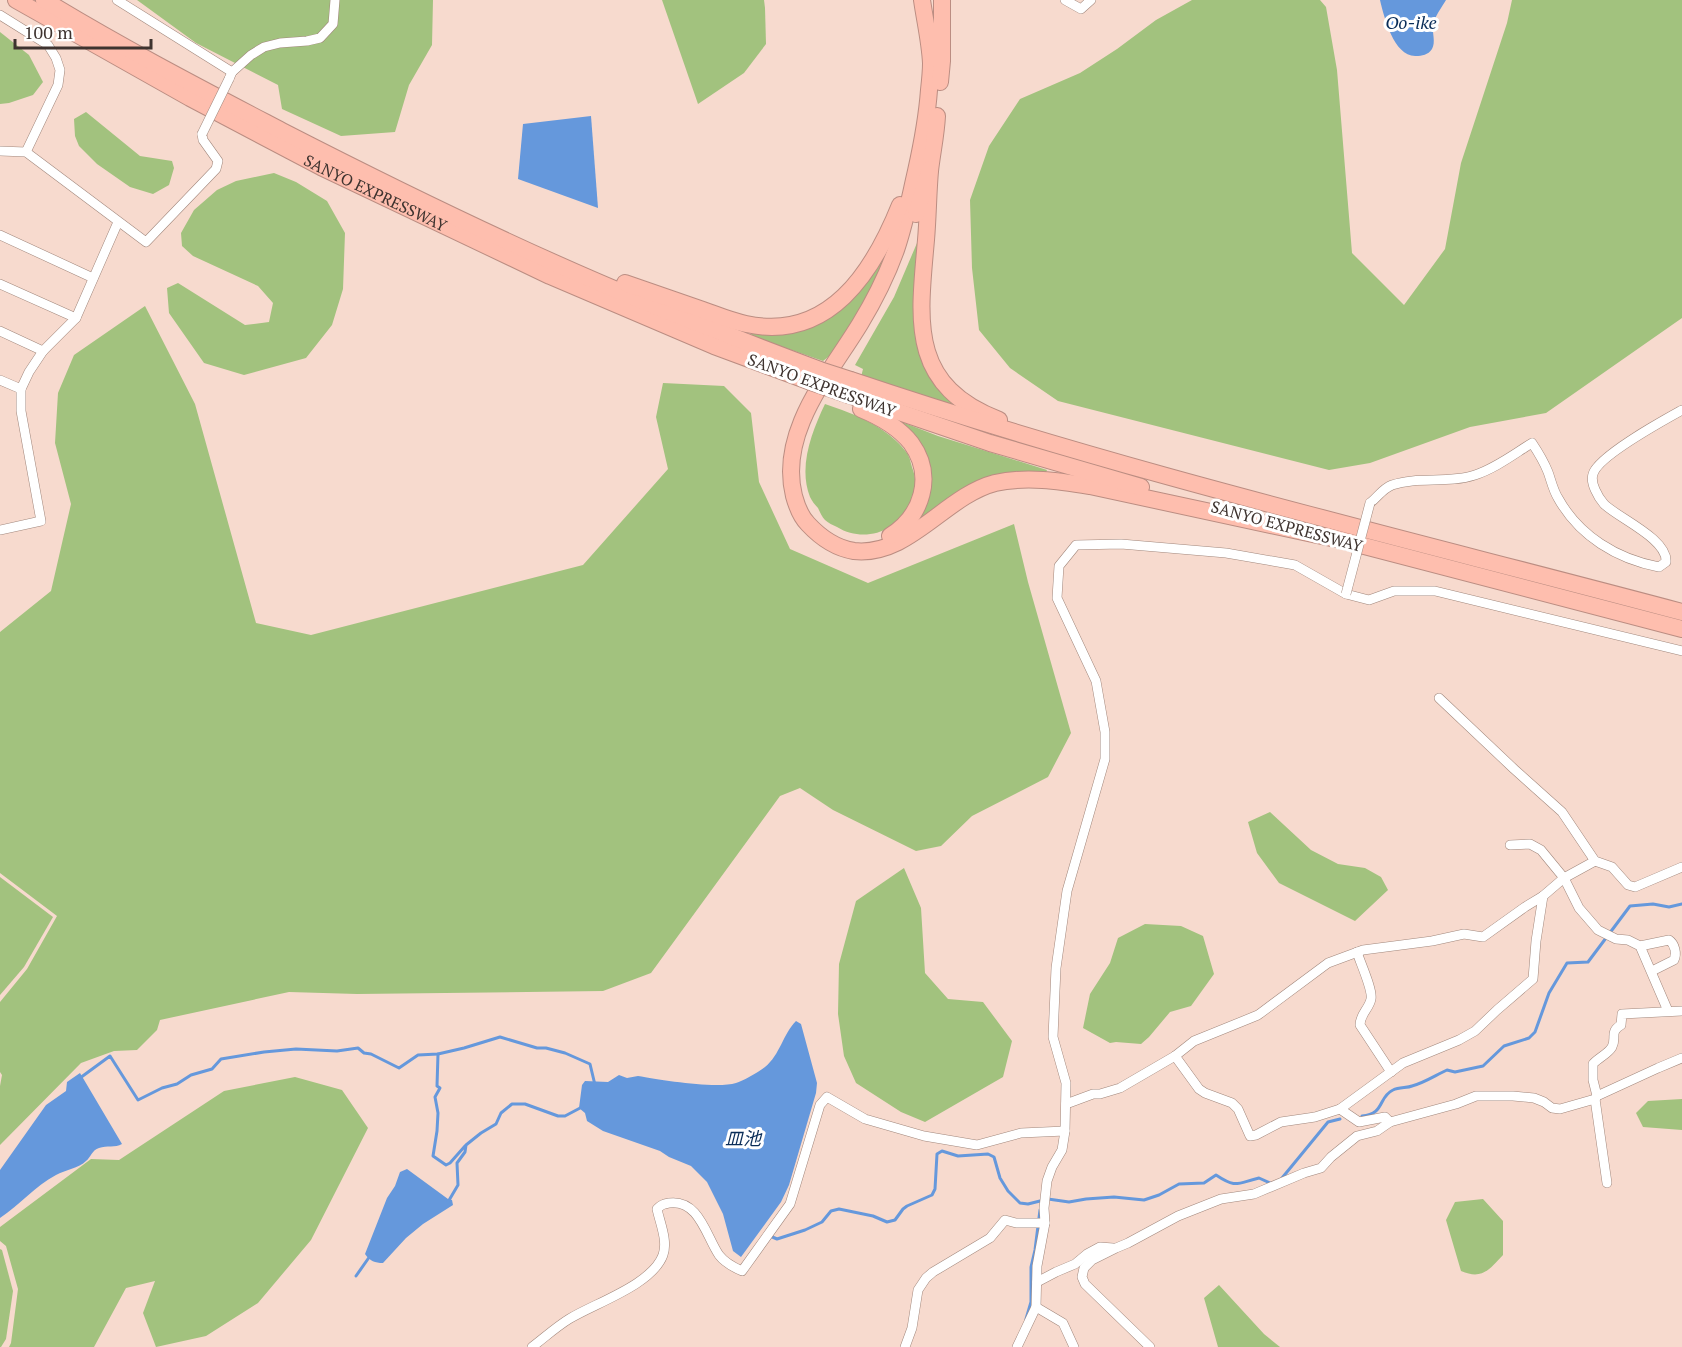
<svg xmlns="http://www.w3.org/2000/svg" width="1682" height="1347" font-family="'PT Serif','Noto Sans JP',serif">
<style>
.green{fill:#a2c27e}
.water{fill:#6598dc}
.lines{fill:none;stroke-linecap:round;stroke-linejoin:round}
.stream{stroke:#6598dc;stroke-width:3}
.street-casing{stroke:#a1877c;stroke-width:10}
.highway-casing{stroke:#bb8d82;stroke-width:18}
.street{stroke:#fff;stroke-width:9}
.highway{stroke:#febeae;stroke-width:16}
.street-bridge-casing{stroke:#a1877c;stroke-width:10;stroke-linecap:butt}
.highway-bridge-casing{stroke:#bb8d82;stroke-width:18;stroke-linecap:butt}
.street-bridge{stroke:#fff;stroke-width:9}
.highway-bridge{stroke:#febeae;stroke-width:16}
.labels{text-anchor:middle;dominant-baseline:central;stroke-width:6;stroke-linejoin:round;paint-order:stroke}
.street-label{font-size:16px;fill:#3e332f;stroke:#fff}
.water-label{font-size:18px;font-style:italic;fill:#0a2d58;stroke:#fff}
</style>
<rect width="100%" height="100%" fill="#f7dace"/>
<!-- green -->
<g class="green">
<path d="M137 0H433L432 45 409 85 395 132 341 136 282 109 278 85 196 43Z"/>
<path d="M662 0H764L765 8 766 44 744 73 698 104Z"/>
<path d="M1192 0H1320L1326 7 1337 70 1352 253 1404 305 1445 249 1461 163 1507 23 1512 0H1682V318L1546 413 1470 427 1370 463 1329 470 1058 401 1010 368 979 330 972 268 970 200 989 146 1020 99 1080 73 1117 49 1156 20Z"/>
<path d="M0 32 29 55 43 82 33 95 9 103 0 104Z"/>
<path d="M86 112 140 156 172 161 174 168 169 185 153 194 130 187 97 164 79 146 75 136 74 119Z"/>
<path d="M274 173 296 182 327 201 345 233 343 289 332 325 306 358 244 375 204 363 169 313 167 288 178 283 245 325 269 322 273 303 258 286 193 256 182 246 181 233 194 210 217 190 236 181Z"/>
<path d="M894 235C881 266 851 344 823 361L751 336 753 328 806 327Z"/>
<path d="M917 243 915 314 963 408 861 377 863 369 855 365 894 297Z"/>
<path d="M145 306 195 404 256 623 311 635 583 565 668 469 656 417 663 383 724 386 751 413 759 482 790 549 868 583 1014 524 1028 582 1071 733 1048 777 972 816 941 846 916 851 833 810 800 788 780 796 651 973 603 991 357 994 289 992 160 1020 157 1030 137 1050 114 1051 81 1063 0 1145V1086L2 1075 0 1072V1002L27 969 57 916 0 873V632L51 591 71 504 55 443 58 393 74 355Z"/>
<path d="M825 404C855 414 888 427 907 453 910 457 911 465 913 470 927 514 876 551 837 527 833 525 828 523 825 520 822 517 820 512 818 508 815 505 812 501 810 497 798 467 812 431 825 404Z"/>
<path d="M902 422 938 436 1047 470 1045 475 1023 474 918 525 914 521 928 491 900 425Z"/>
<path d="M1270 812 1311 850 1338 864 1365 868 1381 877 1388 890 1355 921 1279 883 1257 853 1248 822Z"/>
<path d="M904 868 921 908 925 973 948 999 983 1002 1012 1041 1003 1077 925 1122 901 1112 856 1083 844 1056 838 1014 839 964 856 901Z"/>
<path d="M0 877 53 917 24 967 0 995Z"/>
<path d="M1145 924 1181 926 1203 936 1214 974 1191 1006 1170 1012 1149 1037 1141 1044 1116 1042 1110 1043 1083 1028 1090 994 1110 963 1118 938Z"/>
<path d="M295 1077 342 1090 368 1128 311 1240 258 1303 206 1336 156 1347 143 1313 155 1281 126 1288 94 1347H9L11 1343 18 1289 6 1246 0 1241V1227L91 1159 119 1160 224 1091Z"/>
<path d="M1682 1099V1130L1643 1127 1636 1113 1648 1101Z"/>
<path d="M1483 1199 1503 1221V1255C1489 1270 1482 1280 1461 1271L1446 1220 1455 1202Z"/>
<path d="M0 1249 2 1250 13 1291 6 1339 1 1347H0Z"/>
<path d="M1219 1285 1264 1334 1280 1347H1218L1204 1298Z"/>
</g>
<!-- water -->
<g class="water">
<path d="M1380 0H1446C1442 7 1434 17 1433 26 1432 33 1436 42 1432 49 1428 55 1422 56 1416 56 1394 57 1384 17 1380 0Z"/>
<path d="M591 116 598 208 518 179 523 124Z"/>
<path d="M796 1021 801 1024 817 1083 816 1093 789 1185 781 1202 741 1257 733 1251 723 1214 707 1182 691 1166 669 1157 660 1151 603 1131 587 1121 585 1113 579 1108 582 1085 585 1081 608 1082 619 1075 627 1078 638 1076C661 1080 716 1089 736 1083 743 1081 759 1072 765 1067 780 1055 783 1034 796 1021Z"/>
<path d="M80 1073 122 1144C115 1148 107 1145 99 1148 92 1150 91 1157 86 1161 79 1168 65 1170 56 1175 35 1186 20 1205 0 1218V1170L46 1105 66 1091 67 1082Z"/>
<path d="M407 1169 448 1199 452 1200 453 1205 423 1224 406 1238 383 1263C375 1263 370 1261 365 1254L387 1198 395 1186 400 1172Z"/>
</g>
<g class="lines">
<!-- stream -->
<g class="stream">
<path d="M438 1054 437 1086 440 1088 435 1097 438 1113 437 1131 433 1156 446 1165 450 1163 465 1146"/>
<path d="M80 1078 110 1056 138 1100 162 1088 177 1084 191 1075 212 1069 221 1059 264 1052 296 1049 337 1051 358 1048 364 1053 371 1054 399 1068 418 1055 438 1054 464 1048 500 1037 537 1048H546L565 1053 590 1064 595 1085"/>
<path d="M1362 1116C1385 1114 1378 1097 1393 1090 1399 1087 1407 1088 1412 1086 1424 1083 1436 1075 1447 1070L1455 1072 1483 1066 1504 1046 1529 1038 1535 1032 1549 993 1567 963 1588 962 1630 906 1653 904 1669 907 1682 904"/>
<path d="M1282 1178 1328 1122 1340 1119"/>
<path d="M448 1202 458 1185 457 1163 465 1152 466 1145 481 1133 496 1124 501 1113 512 1104H525L558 1116H565L582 1107"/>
<path d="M770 1236 777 1239 805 1230 822 1222 831 1211 839 1209 873 1216 887 1222 895 1220 903 1209 907 1206 932 1195 935 1189 937 1154 942 1151 958 1156 988 1154 994 1157 1000 1178 1008 1191 1020 1203 1028 1204 1048 1199 1069 1202 1086 1199 1114 1197 1144 1200 1159 1195 1179 1184 1204 1183 1216 1175C1237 1189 1237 1183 1259 1178L1272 1184"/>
<path d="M356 1276 370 1256"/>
<path d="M1026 1319 1031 1302V1267L1035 1250 1040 1210"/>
</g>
<!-- street casing -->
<g class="street-casing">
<g id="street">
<path d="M117 0 232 72"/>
<path d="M1065 0 1081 9 1091 0"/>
<path d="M0 15 48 45 56 58 60 70 58 85 26 152"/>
<path d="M229 79 232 72 251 55 264 47 280 43 307 41 320 38 333 24 335 0"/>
<path d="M0 151 26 152 146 242 216 169 218 161 203 140 202 134"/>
<path d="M0 235 93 278"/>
<path d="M0 284 76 318"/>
<path d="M0 331 43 351"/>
<path d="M0 380 21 389"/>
<path d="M1370 503C1378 497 1382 489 1392 485 1418 476 1448 484 1475 475 1496 468 1514 454 1532 443 1538 452 1544 462 1548 472 1551 480 1553 490 1558 498 1579 536 1617 559 1659 567L1666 562C1668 539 1618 518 1604 504 1598 497 1590 483 1593 474 1598 456 1664 420 1682 410"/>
<path d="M0 530 41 521 21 411V389L29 372 43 351 76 318 118 222"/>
<path d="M1439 698 1514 769 1562 812 1595 861 1612 867 1628 885 1635 887 1682 867"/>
<path d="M1510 845 1530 844 1541 850 1564 878 1579 908 1598 930 1616 939 1628 940 1640 946 1668 1011"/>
<path d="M1640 946 1669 940C1675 944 1677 954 1674 960L1652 971"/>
<path d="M1357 952C1360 962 1373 990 1371 999 1369 1009 1360 1014 1360 1025L1391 1072"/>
<path d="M1175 1056 1199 1089 1205 1093 1232 1103 1238 1109 1250 1136 1256 1135 1281 1122 1315 1117 1340 1109"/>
<path d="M1597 1096 1593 1080V1064C1598 1058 1608 1054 1612 1047 1617 1038 1609 1032 1621 1025L1622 1014 1682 1011"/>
<path d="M1595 1099 1607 1183"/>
<path d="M1066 1104 1093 1094H1100L1120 1088 1175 1056 1194 1041 1258 1015 1328 963 1363 950 1432 941 1464 934 1483 937 1525 907 1543 896 1564 878 1595 861"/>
<path d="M1390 1122 1385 1117 1359 1122 1340 1109 1403 1063 1459 1040 1475 1031 1497 1010 1533 979 1536 941 1543 896"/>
<path d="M1037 1282 1056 1272 1075 1264 1087 1254 1100 1247 1113 1248"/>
<path d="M1036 1307 1063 1323 1074 1347"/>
<path d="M532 1347C544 1338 556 1327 569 1319 595 1303 652 1285 663 1255 668 1241 660 1223 657 1209 661 1205 663 1204 669 1203 699 1199 706 1236 719 1255 725 1263 733 1267 742 1271L790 1204 820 1105 827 1097 865 1119 872 1121 924 1136 977 1145 1021 1133 1065 1131"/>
<path d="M905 1347 912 1328 918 1290 926 1278 933 1272 990 1238 1005 1220 1016 1223H1045"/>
<path d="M1017 1347 1036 1307 1037 1266 1045 1223 1044 1208 1047 1181 1052 1167 1062 1150 1065 1131 1066 1083 1053 1037 1056 968 1067 891 1105 759V732L1096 681 1057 598 1059 566 1076 545 1121 544 1226 553 1295 565 1346 594 1369 600 1394 591H1435L1682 651"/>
<path d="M1150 1347 1085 1284 1082 1277 1084 1268 1092 1260 1116 1248 1128 1243 1178 1216 1221 1199 1254 1194 1304 1173 1321 1168 1331 1157 1357 1136 1377 1131 1390 1122 1456 1104 1476 1096H1513L1534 1098 1544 1102 1552 1108 1560 1109 1595 1099 1597 1096 1658 1068 1682 1058"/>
</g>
</g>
<!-- highway casing -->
<g class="highway-casing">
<g id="highway">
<path id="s1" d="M16 0 190 98 321 167 550 276 714 346 811 382"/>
<path d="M44 0C121 47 202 89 282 131 399 191 517 249 638 299 698 324 759 347 820 370"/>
<path d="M922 0C925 21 930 42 931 63 931 72 930 81 929 90 927 118 922 144 916 171 910 197 905 224 896 250 887 275 874 301 860 324 829 375 778 432 794 496 797 507 801 517 808 524 821 538 835 548 854 551 909 557 945 496 995 483 1026 476 1059 481 1090 486L1336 539"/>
<path d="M940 82 942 61V0"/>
<path d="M937 116C936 135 932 153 930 171 928 194 928 217 926 240 919 320 908 385 999 420"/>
<path d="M916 214 930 169"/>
<path d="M625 283C651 292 677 301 703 310 717 315 731 321 746 324 829 342 873 272 900 205"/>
<path d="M851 380C1123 472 1404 538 1682 612"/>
<path d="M843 393 990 443 1141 487"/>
<path d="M861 409C878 416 899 428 911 443 935 476 922 516 890 536"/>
<path d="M1326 536 1682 629"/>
</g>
</g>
<!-- street -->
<use href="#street" class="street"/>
<!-- highway -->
<use href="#highway" class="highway"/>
<!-- street-bridge casing -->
<g class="street-bridge-casing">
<g id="street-bridge">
<path d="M202 134 229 79"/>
<path d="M1346 594 1370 503"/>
</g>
</g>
<!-- highway-bridge casing -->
<g class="highway-bridge-casing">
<g id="highway-bridge">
<path d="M820 370 851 380"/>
<path d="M811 382 843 393"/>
</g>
</g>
<!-- street-bridge -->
<use href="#street-bridge" class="street-bridge"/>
<!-- highway-bridge -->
<use href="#highway-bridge" class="highway-bridge"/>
</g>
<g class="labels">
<!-- street labels -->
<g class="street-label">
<text stroke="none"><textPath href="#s1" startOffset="408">SANYO EXPRESSWAY</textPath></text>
<text transform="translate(822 385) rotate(20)">SANYO EXPRESSWAY</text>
<text transform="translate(1287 526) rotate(15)">SANYO EXPRESSWAY</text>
</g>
<!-- water labels -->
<g class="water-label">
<text x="1411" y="22">Oo-ike</text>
<text x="743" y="1138">皿池</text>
</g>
</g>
<!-- scale -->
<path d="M15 39v9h136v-9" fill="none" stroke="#3e332f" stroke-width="3"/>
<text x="24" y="39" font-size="18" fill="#3e332f" stroke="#ffffff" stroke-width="4.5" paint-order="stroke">100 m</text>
</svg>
